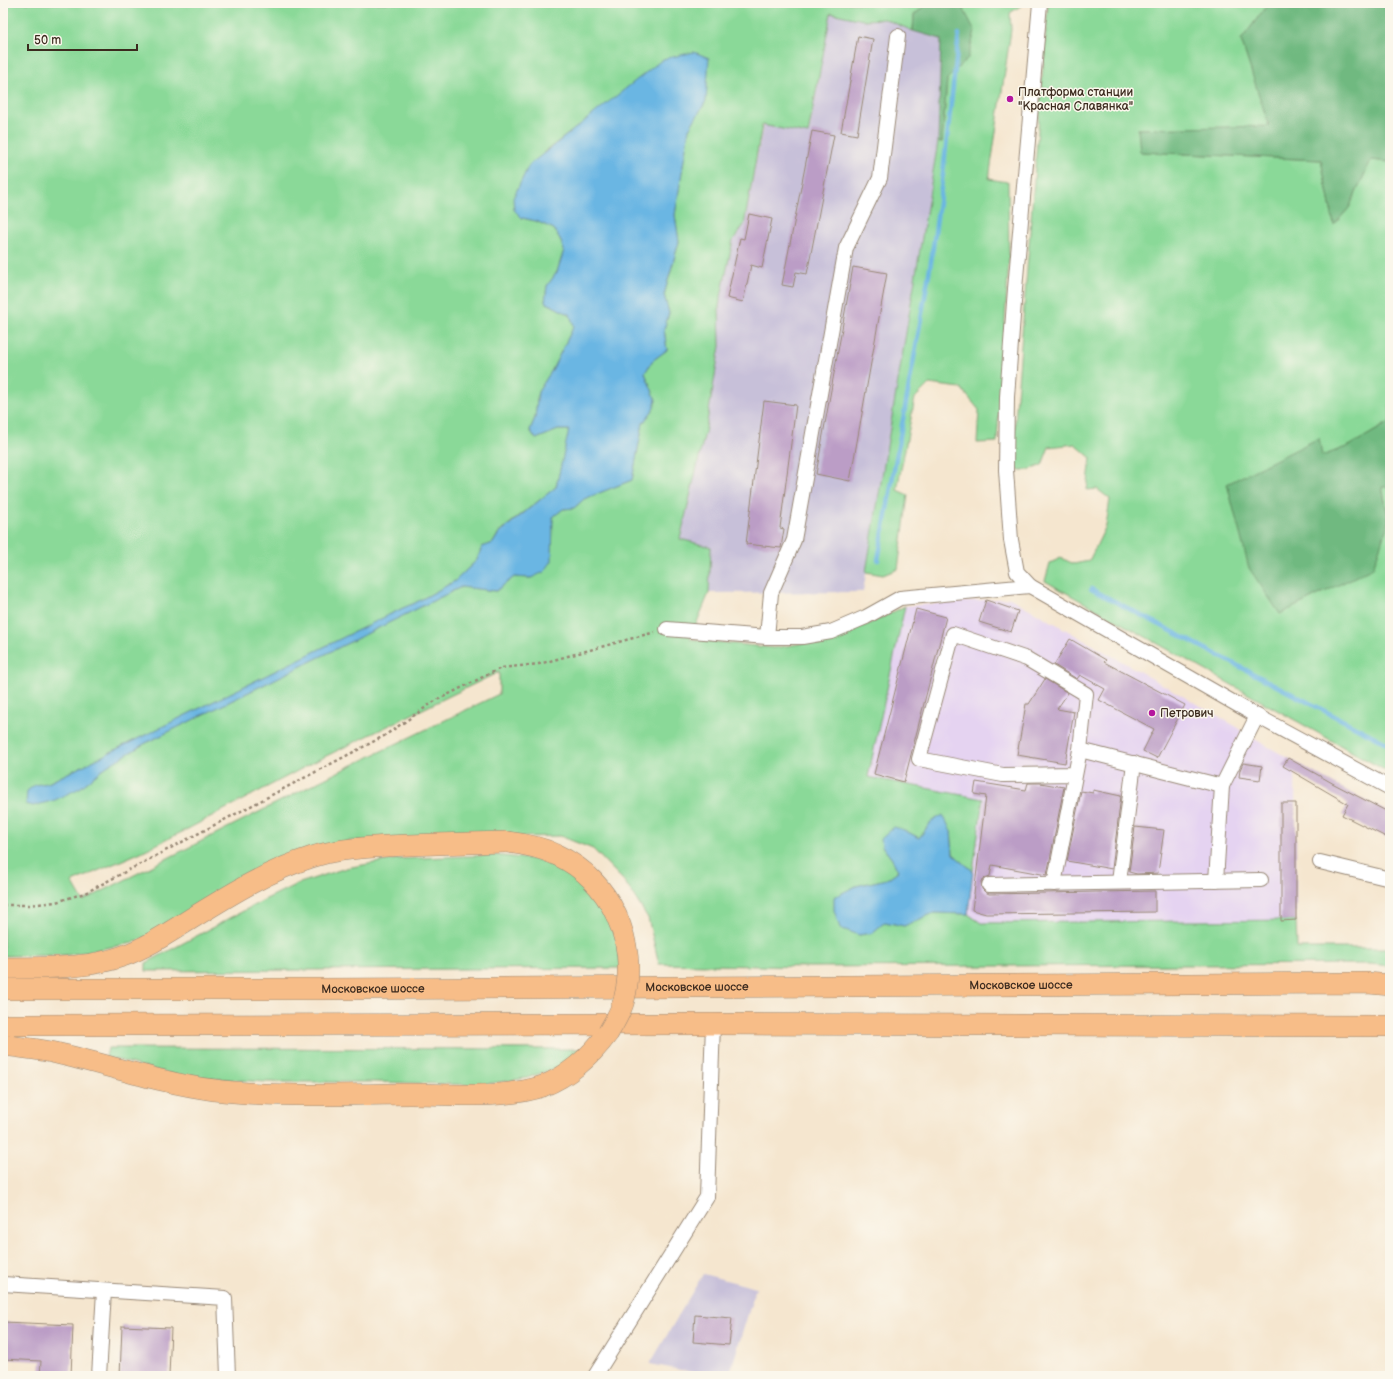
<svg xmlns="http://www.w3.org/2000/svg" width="1393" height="1379" font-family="'Balsamiq Sans',sans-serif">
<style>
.built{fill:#e5d3f1}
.industrial{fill:#c7c0d9}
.green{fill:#8ad998;stroke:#62825b;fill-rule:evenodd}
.forest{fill:#6fb980;stroke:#55724f}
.water{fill:#6ab6e3;stroke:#527080}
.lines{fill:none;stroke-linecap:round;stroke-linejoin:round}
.stream{stroke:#6ab6e3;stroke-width:4.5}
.building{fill:#bb9dc6}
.minor-casing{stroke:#988876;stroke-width:16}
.highway-casing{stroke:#988876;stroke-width:22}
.path{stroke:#988876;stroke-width:2.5;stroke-dasharray:3 3;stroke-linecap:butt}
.minor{stroke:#fff;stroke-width:14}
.highway{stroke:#f7bd88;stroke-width:21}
.highway-bridge-casing{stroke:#988876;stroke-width:22;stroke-linecap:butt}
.highway-bridge{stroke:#f7bd88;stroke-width:21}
.poi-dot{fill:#b5179e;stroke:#fbf7ec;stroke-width:1.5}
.labels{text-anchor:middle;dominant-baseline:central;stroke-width:3;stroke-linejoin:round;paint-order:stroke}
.poi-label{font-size:12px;fill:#3b2a1e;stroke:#fbf7ec;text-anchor:start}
.street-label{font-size:12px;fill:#3b2a1e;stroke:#fbf7ec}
</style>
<rect width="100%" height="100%" fill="#fbf7ec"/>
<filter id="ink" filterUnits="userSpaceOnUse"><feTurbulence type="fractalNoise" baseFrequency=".025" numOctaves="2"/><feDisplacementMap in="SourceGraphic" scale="8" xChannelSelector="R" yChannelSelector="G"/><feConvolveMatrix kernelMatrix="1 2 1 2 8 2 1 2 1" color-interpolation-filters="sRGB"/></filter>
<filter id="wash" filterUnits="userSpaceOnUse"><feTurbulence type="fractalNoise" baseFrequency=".012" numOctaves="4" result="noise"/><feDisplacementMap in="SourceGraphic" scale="16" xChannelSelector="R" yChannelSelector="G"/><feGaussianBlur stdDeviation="0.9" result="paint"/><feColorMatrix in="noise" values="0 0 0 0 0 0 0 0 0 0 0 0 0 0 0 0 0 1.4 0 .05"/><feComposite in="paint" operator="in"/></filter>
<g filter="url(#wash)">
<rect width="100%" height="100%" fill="#f5e6cf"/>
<!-- built -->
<path class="built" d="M1010 598 1237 727 1251 737 1295 762 1296 920 981 923 968 914 983 799 868 777 905 606Z"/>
<!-- industrial -->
<g class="industrial">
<path d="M831 12 863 20 885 19 913 31 941 38 938 142 863 592 709 593 711 547 680 540 706 428 720 346 719 306 733 240 744 225 763 125 809 133Z"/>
<path d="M703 1274 756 1288 729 1376H712L650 1364Z"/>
</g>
<!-- green -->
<g class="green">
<path d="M3 3H928L914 15 913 31 885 19 863 20 831 13 808 134 762 125 744 225 733 240 719 306 720 346 706 428 680 539 711 547 709 593 690 639 774 648 822 640 869 624 905 606 868 777 983 799 973 871 953 854 951 831 932 821 919 838 904 830 882 846 892 859 898 871 887 879 856 886 859 935 872 933 885 922 904 926 934 913 968 914 981 923 1296 920 1297 948H1390V966L1370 964 809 967 659 964 648 918 625 882 593 849 560 836 349 841 133 943 68 955 3 956ZM706 101 689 129 679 189 675 215 679 242 664 295 669 313 664 329 667 350 652 361 645 373 656 400 653 410 643 423 632 480 584 499 574 508 563 509 553 517 552 530 531 578 514 577 496 591 461 587 144 744 107 766 80 788 35 785 48 783 403 608 415 603 455 581 477 560 482 547 493 543 499 532 556 487 570 430H558L536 439 530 430 535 418 538 392 552 370 574 326 570 315 545 302 547 286 557 272 564 250 560 239 554 229 536 221 522 218 544 152 604 107ZM499 672V694L338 772 83 901 72 882 139 853 184 831 318 760Z"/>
<path d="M935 3H1021L1022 5 1010 13 1011 30 989 179 1008 182 1009 259 997 442 977 443 979 410 961 388 929 384 915 398 897 490 908 495 898 569 883 575 866 572 938 142H942L947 79 968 58 963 8Z"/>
<path d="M1048 3H1269L1241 40 1270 127 1138 129 1141 152 1321 160 1334 224 1349 208 1371 160 1390 162V422L1349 446 1321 457 1319 438 1294 607 1336 586 1389 521 1382 486 1390 487V773L1045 581 1050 563 1061 558 1074 564 1089 561 1106 526 1110 499 1097 489 1087 490 1091 458 1075 444 1049 447 1042 465C1031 470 1024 472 1013 468L1015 422Z"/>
<path d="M494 855 539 860 553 866 580 883 602 909 616 934 621 968 146 971V963L264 900 297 884 346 868 397 859Z"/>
<path d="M108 1048 588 1049 567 1064 527 1078 479 1085 377 1082H266L179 1076 106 1057Z"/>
</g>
<!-- forest -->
<g class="forest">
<path d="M928 3 963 8 975 31 968 58 947 79 942 142H938L941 39 913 31 914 15Z"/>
<path d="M1269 3H1390V162L1371 160 1349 208 1334 225 1321 160 1140 152 1138 129 1269 126 1241 40Z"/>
<path d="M1390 422V487H1382L1389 521 1373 568 1280 614 1249 568 1227 484 1319 438 1322 456 1349 446Z"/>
</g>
<!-- water -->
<g class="water">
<path d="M694 52 709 58 706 101 689 129 675 215 679 241 664 295 669 313 664 329 667 350 652 361 645 373 656 400 653 410 643 423 632 480 584 499 574 508 563 509 553 517 552 561 544 572 531 578 514 577 496 591 461 587 144 744 107 766 80 788 55 800 33 806 26 804 27 791 35 785 48 783 403 608 415 603 455 581 477 560 482 547 493 543 499 533 556 487 569 430H558L536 439 530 430 535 418 538 392 552 370 574 326 570 315 545 302 547 286 557 272 564 250 560 239 554 229 536 221 522 218 514 210 513 198 529 165 663 59Z"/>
<path d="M943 815 951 831 953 854 973 871 968 914 934 913 904 926 885 922 872 933 859 935 840 928 834 910V897L856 886 887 879 898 871 892 859 882 846 881 839 894 827 904 830 919 838 932 821Z"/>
</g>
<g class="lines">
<!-- stream -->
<g class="stream">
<path d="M878 560 931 262 943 173 959 34"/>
<path d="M1091 589 1390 745"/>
</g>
</g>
<g id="blocks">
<!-- building -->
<g class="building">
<path d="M858 36 873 39 857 135 841 132Z"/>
<path d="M812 131 834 135 807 274 796 272 793 287 782 285Z"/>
<path d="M749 214 772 219 762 268 751 265 743 302 727 298 740 238 744 239Z"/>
<path d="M853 267 887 273 850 481 816 474Z"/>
<path d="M764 401 796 405 780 528 784 529 781 548 746 544Z"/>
<path d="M986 600 1018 611 1011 632 979 622Z"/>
<path d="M916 609 946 617 904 782 874 774Z"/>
<path d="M1070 639 1106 660 1104 662 1185 705 1157 758 1143 751 1154 729 1099 700 1105 689 1080 675 1077 679 1054 665Z"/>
<path d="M1045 679 1068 693 1057 709 1074 712 1065 763 1017 755 1026 704H1029Z"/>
<path d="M1288 758 1334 784 1390 813V839L1342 815 1348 804 1283 766Z"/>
<path d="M1243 763 1262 766 1260 780 1239 777 1240 770Z"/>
<path d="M976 782 1026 790 1028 783H1040L1064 787 1047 875 992 865 990 876 985 878 981 881 982 889 985 892 989 894 1155 891V912L986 914 972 910 986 796 974 794Z"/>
<path d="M1093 790 1121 796 1112 869 1067 861 1081 791 1093 793Z"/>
<path d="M1281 803H1296V920L1281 921Z"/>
<path d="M1135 827 1164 830 1158 873 1137 874 1129 872Z"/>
<path d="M695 1315 732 1318 729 1345 693 1342Z"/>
<path d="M3 1322 73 1325 71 1376H40L41 1361 3 1359Z"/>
<path d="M122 1326 171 1328 169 1376H120Z"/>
</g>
</g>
</g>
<g filter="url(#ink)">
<use href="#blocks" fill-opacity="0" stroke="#988876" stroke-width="1"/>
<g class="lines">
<!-- minor casing -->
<g class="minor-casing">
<g id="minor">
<path d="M1040 3 1015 289 1007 397 1006 470 1011 540 1017 572 1030 586 1257 716 1390 788"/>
<path d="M667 629 767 637H802L831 632 866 617 900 598 1030 586"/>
<path d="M767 637 771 593 794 540 846 248 880 178 898 36"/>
<path d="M1080 750 1222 786"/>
<path d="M1320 862 1390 879"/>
<path d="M1216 881 1222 786 1257 716"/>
<path d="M1119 882 1134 763"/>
<path d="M1054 884 1080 750 1086 694 1027 659 953 634 919 759 1003 775 1075 774"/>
<path d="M989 885 1261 880"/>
<path d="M3 1284 225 1298 228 1376"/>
<path d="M99 1376 104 1291"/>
<path d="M595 1376 707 1197 713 1024"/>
</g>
</g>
<!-- highway casing -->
<g class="highway-casing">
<g id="highway">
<path d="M3 968C42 967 85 970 123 956 148 947 171 931 194 917 231 894 270 870 312 857 336 849 362 848 387 846 427 844 467 843 507 842"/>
<path id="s1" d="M3 989H322L1368 983 1390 985"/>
<path d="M3 1025 713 1024 1390 1026"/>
<path d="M3 1045C21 1048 39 1049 56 1053 109 1065 160 1083 214 1090 279 1098 345 1094 410 1094 450 1094 506 1099 543 1086 571 1075 591 1056 608 1033"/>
</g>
</g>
<!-- path -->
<path class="path" d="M3 905H29L56 902 85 893 384 736 435 701 501 668 539 664 655 632"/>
<!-- minor -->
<use href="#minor" class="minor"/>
<!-- highway -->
<use href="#highway" class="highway"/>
<!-- highway-bridge casing -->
<g class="highway-bridge-casing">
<path id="highway-bridge" d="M507 842C525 844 541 847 557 855 611 880 639 943 624 1000 621 1012 614 1023 608 1033"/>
</g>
<!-- highway-bridge -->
<use href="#highway-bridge" class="highway-bridge"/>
</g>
</g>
<!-- markers -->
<g class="poi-dot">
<circle cx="1010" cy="99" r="4"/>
<circle cx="1152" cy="713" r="4"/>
</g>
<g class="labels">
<!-- poi labels -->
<g class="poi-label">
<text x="1018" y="92">Платформа станции<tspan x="1018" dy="14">"Красная Славянка"</tspan></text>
<text x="1160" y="713">Петрович</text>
</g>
<!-- street labels -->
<g class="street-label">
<text stroke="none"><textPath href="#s1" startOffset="1018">Московское шоссе</textPath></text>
<text stroke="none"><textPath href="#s1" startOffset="694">Московское шоссе</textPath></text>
<text stroke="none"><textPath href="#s1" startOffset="370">Московское шоссе</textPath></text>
</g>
</g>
<!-- margin -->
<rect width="1393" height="1379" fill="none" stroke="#fbf7ec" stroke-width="16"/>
<!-- scale -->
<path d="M28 44v6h109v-6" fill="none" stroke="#3b2a1e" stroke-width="2"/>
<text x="34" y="44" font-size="12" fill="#3b2a1e" stroke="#fbf7ec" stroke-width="3" paint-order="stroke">50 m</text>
</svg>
